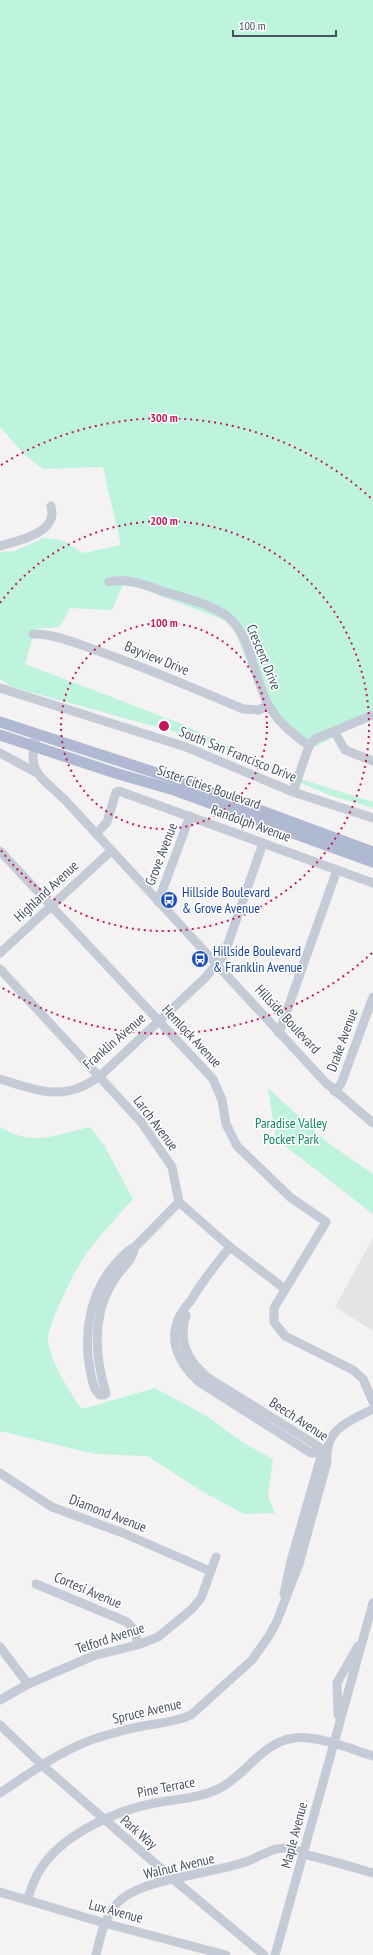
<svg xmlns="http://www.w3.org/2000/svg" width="373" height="1955" font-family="'PT Sans Narrow',sans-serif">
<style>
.education{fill:#e5e3e4}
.green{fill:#bef4de}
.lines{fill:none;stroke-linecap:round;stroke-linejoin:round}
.minor{stroke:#c5cad7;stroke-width:9}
.major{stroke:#afbad2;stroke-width:11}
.ring{fill:none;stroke:#c2185b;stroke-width:2;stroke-dasharray:2 4}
.labels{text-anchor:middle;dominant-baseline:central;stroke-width:3;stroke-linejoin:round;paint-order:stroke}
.street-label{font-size:14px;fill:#475061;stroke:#fff}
.transit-label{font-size:14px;fill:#164399;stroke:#fff;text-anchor:start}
.park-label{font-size:14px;fill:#0f8664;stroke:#fff}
.centre{fill:#c2185b;stroke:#fff;stroke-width:2}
.ring-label{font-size:12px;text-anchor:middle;font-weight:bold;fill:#c2185b;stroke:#fff;stroke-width:3;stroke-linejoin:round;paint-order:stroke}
</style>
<rect width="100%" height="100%" fill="#f4f2f2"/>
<!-- education -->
<path class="education" d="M373 1238V1331L335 1307Z"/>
<!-- green -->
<g class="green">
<path d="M0 0H373V718L316 746 300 743 274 722 261 697 235 632 224 620 143 589 123 585 112 610 70 608 60 627 35 629 25 664 182 724 291 776 373 802V808L329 795 197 738 12 687 0 679V552L14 551 44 538 62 540 83 553 121 545 103 467 43 469 25 455 0 427Z"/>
<path d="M268 1088 328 1143 373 1174V1214L276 1139Z"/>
<path d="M0 1127C35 1148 55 1134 90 1127L104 1145 133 1199C118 1216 103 1232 89 1250 78 1264 49 1321 48 1338 48 1358 70 1393 82 1409L155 1388 207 1416 242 1442 273 1459 268 1496 275 1513 244 1514 205 1493 147 1456 95 1454 0 1431Z"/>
</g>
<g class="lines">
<!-- minor -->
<g class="minor">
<path d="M0 546C14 542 44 535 50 521 53 516 52 511 51 506"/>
<path d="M109 582C127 577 148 586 165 592 185 598 210 604 227 616 251 634 254 680 269 706 279 723 293 734 309 746"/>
<path d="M33 634C57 634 78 644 101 652 149 669 196 689 243 709L259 710 268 705"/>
<path d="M0 688 186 747 293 792 373 818"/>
<path d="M334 731 345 750 373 761"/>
<path d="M37 734C25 773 41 776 66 801L325 1082 373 1123"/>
<path d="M0 753 37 773"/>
<path d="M293 792 309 746 315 739 373 715"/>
<path d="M96 834 107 822 116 792 119 791 373 883"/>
<path d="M0 851 213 1079 222 1100 226 1124 237 1146 290 1197 326 1222 274 1308V1322L285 1336 353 1370 363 1379 373 1402"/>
<path d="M158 902 190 816"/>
<path d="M0 953 111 851"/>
<path d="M0 969 141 1122 172 1167 179 1202 230 1247 285 1289"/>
<path d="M279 1033 337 870"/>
<path d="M0 1079C25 1087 55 1099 81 1087 88 1084 94 1080 100 1076L205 978 224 955 263 843"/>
<path d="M334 1091 341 1084 373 997"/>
<path d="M135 1247C133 1259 123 1267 116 1277 92 1312 94 1354 106 1393L104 1395H100C93 1389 92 1379 90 1370 83 1333 90 1291 117 1262 123 1256 127 1250 135 1247L179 1202"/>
<path d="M230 1247C216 1264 203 1280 192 1299 190 1303 186 1305 184 1309 165 1336 177 1362 199 1382L311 1453 326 1452"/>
<path d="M186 1315C178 1341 187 1360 207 1377L313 1443 326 1452"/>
<path d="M0 1473 52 1507 123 1533 210 1571"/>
<path d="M36 1584 127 1622 136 1632 137 1645"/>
<path d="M284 1594 291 1561 320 1460 326 1452"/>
<path d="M0 1647 28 1684"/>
<path d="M0 1700 28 1684 93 1656 137 1645 158 1637 192 1609 201 1598 216 1557"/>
<path d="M338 1715 337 1683 358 1646"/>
<path d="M0 1725 42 1765 173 1879 264 1955"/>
<path d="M0 1793C33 1771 68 1745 107 1735 119 1731 131 1728 143 1726 159 1723 176 1722 191 1715L252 1660 269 1636 277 1621 299 1564 327 1462C324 1429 348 1422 373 1409"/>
<path d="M0 1892 104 1923 226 1955"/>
<path d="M27 1900C31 1890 34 1879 40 1870 61 1835 116 1810 155 1803 176 1799 203 1798 222 1787 247 1773 263 1742 294 1738 317 1735 351 1749 373 1756"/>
<path d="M96 1955C101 1934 105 1912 123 1898 149 1878 211 1874 245 1862 261 1857 273 1845 291 1849 298 1850 304 1854 311 1856 332 1861 352 1867 373 1873"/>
<path d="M275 1955 373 1603"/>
</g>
<!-- major -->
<g class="major">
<path d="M0 722 178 780 373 852"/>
<path d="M0 735 115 773 174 790 373 862"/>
</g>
</g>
<!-- distance rings -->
<g class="ring">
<circle cx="164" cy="726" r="103"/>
<path d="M0 603A205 205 0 1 1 0 849"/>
<path d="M372 953A308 308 0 0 1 1 987M1 465A308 308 0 0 1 372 499"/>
</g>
<!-- icons -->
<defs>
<g id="bus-disc" transform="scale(0.9)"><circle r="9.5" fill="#1a4fb4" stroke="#fff"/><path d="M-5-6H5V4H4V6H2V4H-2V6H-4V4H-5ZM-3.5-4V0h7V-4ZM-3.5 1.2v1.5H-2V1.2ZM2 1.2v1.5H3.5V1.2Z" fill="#fff"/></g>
</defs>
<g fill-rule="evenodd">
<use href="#bus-disc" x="169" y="900"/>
<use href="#bus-disc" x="200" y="959"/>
</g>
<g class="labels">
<!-- street labels -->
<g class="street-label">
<text transform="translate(264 657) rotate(68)">Crescent Drive</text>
<text transform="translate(157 658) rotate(22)">Bayview Drive</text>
<text transform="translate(238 754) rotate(22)">South San Francisco Drive</text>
<text transform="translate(209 787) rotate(19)">Sister Cities Boulevard</text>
<text transform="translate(251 823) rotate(20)">Randolph Avenue</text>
<text transform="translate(161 854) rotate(-69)">Grove Avenue</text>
<text transform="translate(46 891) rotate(-43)">Highland Avenue</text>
<text transform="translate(288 1019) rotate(47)">Hillside Boulevard</text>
<text transform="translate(192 1036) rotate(47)">Hemlock Avenue</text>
<text transform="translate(342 1040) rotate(-70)">Drake Avenue</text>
<text transform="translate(114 1041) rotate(-41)">Franklin Avenue</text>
<text transform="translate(156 1123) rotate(53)">Larch Avenue</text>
<text transform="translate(299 1419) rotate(33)">Beech Avenue</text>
<text transform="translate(108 1513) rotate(21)">Diamond Avenue</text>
<text transform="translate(88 1590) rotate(23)">Cortesi Avenue</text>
<text transform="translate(110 1638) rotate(-18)">Telford Avenue</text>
<text transform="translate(147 1711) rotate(-13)">Spruce Avenue</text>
<text transform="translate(166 1787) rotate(-11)">Pine Terrace</text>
<text transform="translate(139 1832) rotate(41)">Park Way</text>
<text transform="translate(294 1835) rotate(-75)">Maple Avenue</text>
<text transform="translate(179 1866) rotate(-13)">Walnut Avenue</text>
<text transform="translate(116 1911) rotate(15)">Lux Avenue</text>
</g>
<!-- transit labels -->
<g class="transit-label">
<text x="182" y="892">Hillside Boulevard<tspan x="182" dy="16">&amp; Grove Avenue</tspan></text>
<text x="213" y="951">Hillside Boulevard<tspan x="213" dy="16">&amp; Franklin Avenue</tspan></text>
</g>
<!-- park labels -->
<g class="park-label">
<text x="291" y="1123">Paradise Valley<tspan x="291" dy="16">Pocket Park</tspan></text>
</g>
</g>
<circle cx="164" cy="726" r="6" class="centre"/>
<g class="ring-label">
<text x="164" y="422">300 m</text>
<text x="164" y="525">200 m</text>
<text x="164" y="627">100 m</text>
</g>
<!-- scale -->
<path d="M233 30v6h103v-6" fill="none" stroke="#475061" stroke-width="2"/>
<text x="239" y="30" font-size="12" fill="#475061" stroke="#ffffff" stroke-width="3" paint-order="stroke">100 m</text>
</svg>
